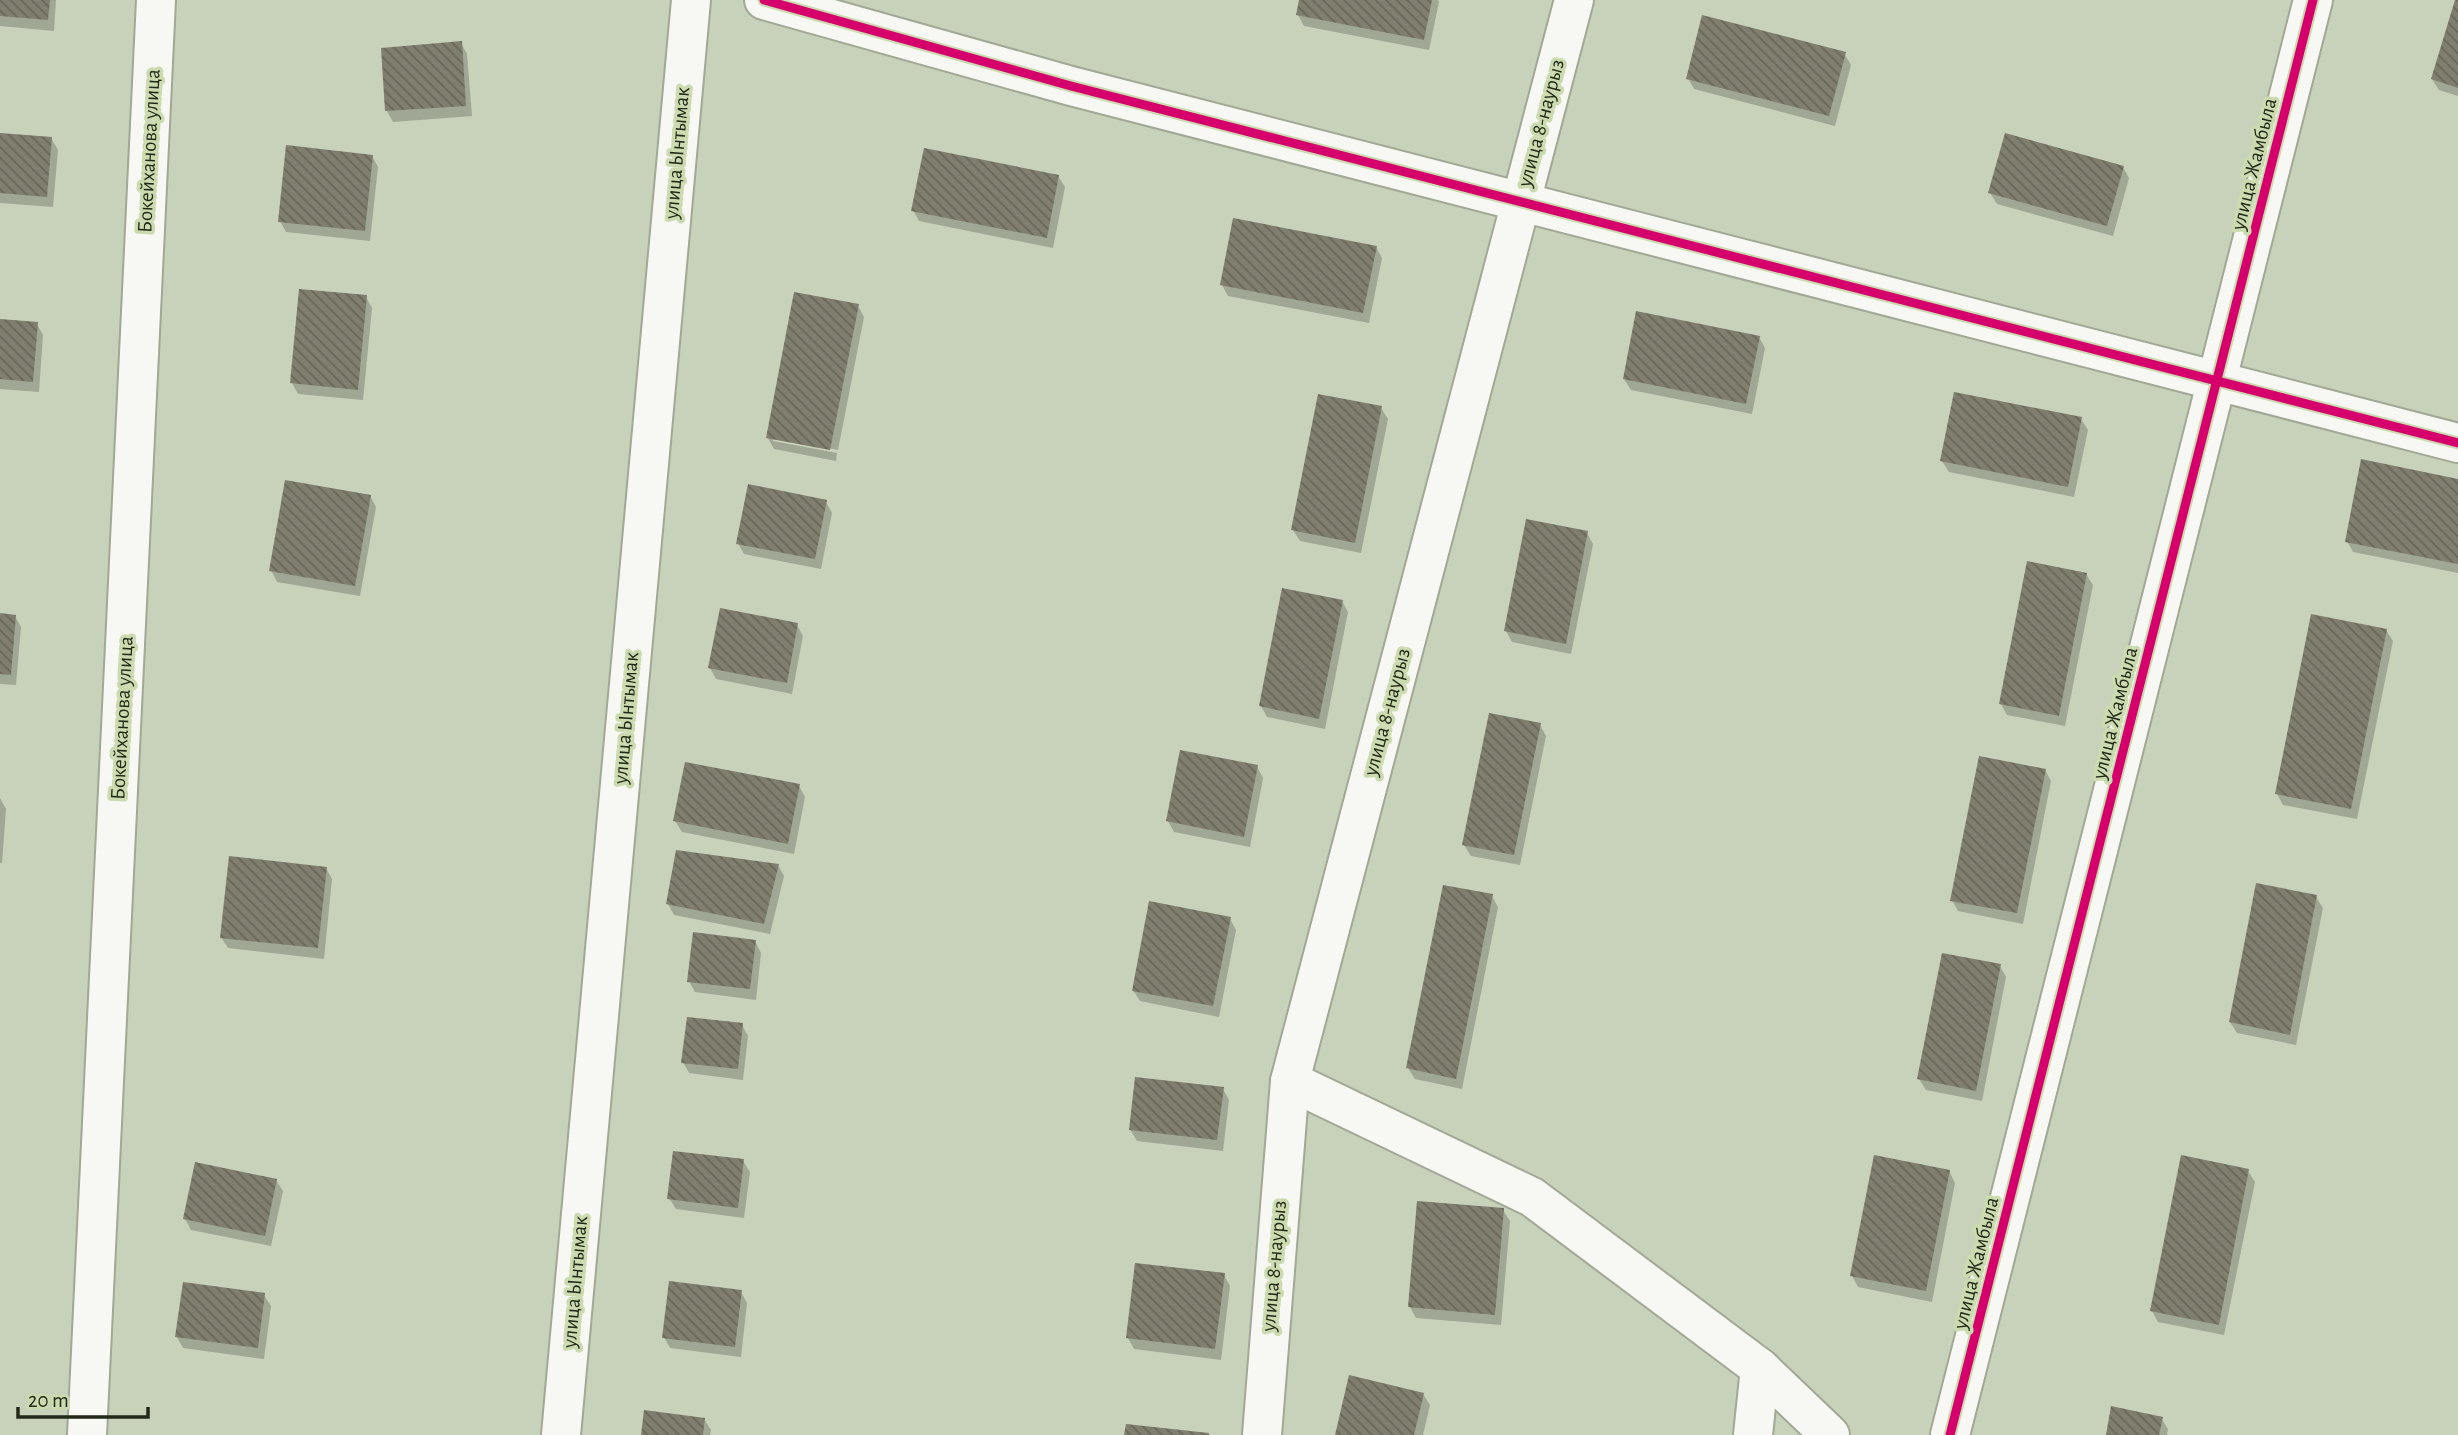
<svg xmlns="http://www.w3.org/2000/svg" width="2458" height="1435" font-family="'Alegreya Sans',sans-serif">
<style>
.shadow{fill:#0003}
.building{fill:url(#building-back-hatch)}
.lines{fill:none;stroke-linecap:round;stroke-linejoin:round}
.minor-casing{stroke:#a1a895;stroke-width:42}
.minor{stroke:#f7f8f4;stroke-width:38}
.cycleway-casing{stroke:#cbdbaf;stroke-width:13}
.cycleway{stroke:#d6006c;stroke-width:9}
.labels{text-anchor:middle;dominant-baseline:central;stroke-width:7;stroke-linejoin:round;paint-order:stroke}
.street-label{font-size:21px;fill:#232918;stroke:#cbdbaf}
</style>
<defs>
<pattern id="building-back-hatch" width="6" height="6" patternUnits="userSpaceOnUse" patternTransform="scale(1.75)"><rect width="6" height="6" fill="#807e6e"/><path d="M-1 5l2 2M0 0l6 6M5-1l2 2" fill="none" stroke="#686759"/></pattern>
</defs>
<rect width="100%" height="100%" fill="#c8d1b9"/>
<!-- shadow -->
<g class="shadow">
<path d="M0 0H56L54 31 0 26Z"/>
<path d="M1301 0H1438L1439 2 1429 50 1304 26 1298 15Z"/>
<path d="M2457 0H2458V96L2439 90 2432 79Z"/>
<path d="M461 43 467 54 472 116 393 122 387 111Z"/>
<path d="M1844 53 1851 65 1835 126 1694 89 1688 78Z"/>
<path d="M0 134 51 138 58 150 53 207 0 203Z"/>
<path d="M372 156 378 167 370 241 286 232 280 221Z"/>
<path d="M2123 167 2129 178 2113 236 1997 204 1990 193Z"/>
<path d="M1058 176 1065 187 1053 248 919 221 913 210Z"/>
<path d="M1376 247 1382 258 1369 323 1228 296 1222 285Z"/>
<path d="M366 297 372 308 363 400 298 394 292 383Z"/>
<path d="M858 306 864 317 838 450 773 437V441L837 453 836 461 774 449 768 438Z"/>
<path d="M0 321 37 324 43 335 39 392 0 389Z"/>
<path d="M1759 337 1765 348 1752 414 1631 390 1624 379Z"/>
<path d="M1381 408 1388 419 1361 553 1300 541 1293 530Z"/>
<path d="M2081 419 2088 430 2074 497 1949 472 1942 461Z"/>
<path d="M2458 480V573L2353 552 2347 541Z"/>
<path d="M370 496 376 507 360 596 277 582 271 570Z"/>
<path d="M826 502 832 513 821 569 744 554 738 543Z"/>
<path d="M1587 533 1593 544 1571 654 1512 642 1506 631Z"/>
<path d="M2086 574 2093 585 2065 726 2007 715 2001 704Z"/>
<path d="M1342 601 1348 612 1325 729 1267 717 1261 706Z"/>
<path d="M0 615 15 616 21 627 16 685 0 684Z"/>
<path d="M797 625 803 636 792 694 716 679 710 668Z"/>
<path d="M2386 630 2393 641 2357 819 2283 805 2277 794Z"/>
<path d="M1540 725 1546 736 1520 865 1471 856 1464 845Z"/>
<path d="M1257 767 1263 778 1250 847 1174 832 1168 821Z"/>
<path d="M2045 770 2051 781 2023 924 1958 911 1952 900Z"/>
<path d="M799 786 805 797 794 854 682 832 675 821Z"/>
<path d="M0 798 6 809 2 863H0Z"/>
<path d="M778 865 784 876 770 934 674 915 668 904Z"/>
<path d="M326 868 332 879 324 959 228 948 221 937Z"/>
<path d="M1492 896 1498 907 1462 1089 1415 1079 1408 1068Z"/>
<path d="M2316 897 2323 908 2296 1045 2237 1033 2230 1022Z"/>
<path d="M1230 919 1236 930 1219 1017 1140 1001 1133 990Z"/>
<path d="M755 941 761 953 756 1000 695 992 689 981Z"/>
<path d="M2000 966 2006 977 1982 1101 1926 1090 1919 1079Z"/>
<path d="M742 1025 748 1036 743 1080 689 1073 683 1062Z"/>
<path d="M1223 1089 1229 1100 1223 1151 1137 1141 1130 1129Z"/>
<path d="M743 1161 750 1172 744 1218 676 1209 669 1198Z"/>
<path d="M1949 1171 1955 1183 1932 1302 1858 1287 1852 1276Z"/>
<path d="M2248 1171 2255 1182 2224 1335 2158 1322 2152 1311Z"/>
<path d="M276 1180 283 1191 271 1246 191 1230 185 1219Z"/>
<path d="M1503 1210 1510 1221 1501 1325 1416 1318 1410 1307Z"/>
<path d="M1224 1275 1230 1286 1221 1360 1134 1349 1128 1338Z"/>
<path d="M741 1292 747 1303 741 1357 670 1348 664 1337Z"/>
<path d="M264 1295 271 1306 264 1359 183 1348 177 1337Z"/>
<path d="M1423 1394 1430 1405 1423 1435H1337Z"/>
<path d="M2161 1418 2168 1429 2167 1435H2108Z"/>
<path d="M704 1419 711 1430 710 1435H643Z"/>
</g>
<!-- building -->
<g class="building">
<path d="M0 0H50L48 20 0 16Z"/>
<path d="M1299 0H1432L1424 40 1296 15Z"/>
<path d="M2455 0H2458V88L2431 79Z"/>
<path d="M1702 15 1846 52 1829 116 1686 79Z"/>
<path d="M462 41 466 106 385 111 381 48Z"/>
<path d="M0 133 52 137 47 197 0 193Z"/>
<path d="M2005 133 2124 166 2107 226 1988 193Z"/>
<path d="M286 145 373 155 365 231 278 222Z"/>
<path d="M924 148 1059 175 1047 238 911 211Z"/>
<path d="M1233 218 1377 246 1363 313 1220 285Z"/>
<path d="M299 289 367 295 358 390 290 383Z"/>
<path d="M794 292 859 304 830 450 766 438Z"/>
<path d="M1636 311 1760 336 1746 404 1623 379Z"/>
<path d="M0 319 38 322 33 382 0 379Z"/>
<path d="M1954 392 2082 417 2068 487 1940 461Z"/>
<path d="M1318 394 1382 406 1355 543 1291 530Z"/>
<path d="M2361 459 2458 479V564L2345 542Z"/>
<path d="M285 480 371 495 355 586 269 571Z"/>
<path d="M748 484 827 500 815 559 736 544Z"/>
<path d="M1526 519 1588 531 1566 644 1504 631Z"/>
<path d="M2027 561 2087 573 2059 716 1999 704Z"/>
<path d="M1282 588 1343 600 1319 719 1259 706Z"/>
<path d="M720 608 798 623 787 683 708 668Z"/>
<path d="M0 613 16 615 11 675 0 674Z"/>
<path d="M2311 614 2387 629 2351 809 2275 794Z"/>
<path d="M1489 713 1541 723 1514 855 1462 845Z"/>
<path d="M1180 750 1258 765 1244 837 1166 821Z"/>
<path d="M1979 756 2046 769 2017 913 1950 901Z"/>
<path d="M685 762 800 784 788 844 673 821Z"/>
<path d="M676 850 779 864 764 924 666 904Z"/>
<path d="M229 856 327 867 318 948 220 938Z"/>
<path d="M2256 883 2317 895 2290 1035 2229 1022Z"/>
<path d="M1443 885 1493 894 1456 1079 1406 1068Z"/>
<path d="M1149 901 1231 917 1213 1006 1132 991Z"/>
<path d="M693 932 756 940 750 989 687 982Z"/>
<path d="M1942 953 2001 964 1976 1091 1917 1079Z"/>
<path d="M687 1017 743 1023 738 1069 681 1063Z"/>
<path d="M1135 1077 1224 1087 1217 1140 1129 1130Z"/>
<path d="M673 1151 744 1159 738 1208 667 1199Z"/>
<path d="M1874 1155 1950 1170 1926 1291 1850 1276Z"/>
<path d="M2181 1155 2249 1169 2219 1325 2150 1311Z"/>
<path d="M195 1162 277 1179 265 1236 183 1219Z"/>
<path d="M1417 1201 1504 1208 1495 1315 1408 1307Z"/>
<path d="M1135 1263 1225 1273 1215 1349 1126 1338Z"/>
<path d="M669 1281 742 1290 735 1347 662 1338Z"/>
<path d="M183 1282 265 1293 258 1348 175 1337Z"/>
<path d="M1349 1375 1424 1393 1414 1435H1335Z"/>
<path d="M2111 1406 2163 1417 2159 1435H2106Z"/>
<path d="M644 1410 705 1418 703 1435H641Z"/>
<path d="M1126 1424 1209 1433V1435H1124Z"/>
</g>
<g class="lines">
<!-- minor casing -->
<g class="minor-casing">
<g id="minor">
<path d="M764 0 1071 86 2458 443"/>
<path d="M1290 1081 1532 1197 1760 1368 1830 1435"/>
<path d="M87 1435 156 0"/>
<path d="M561 1435 691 0"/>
<path d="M1262 1435 1290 1081 1574 0"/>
<path d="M1753 1435 1760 1368"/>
<path d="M1950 1435 2313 0"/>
</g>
</g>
<!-- minor -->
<use href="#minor" class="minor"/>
<!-- cycleway casing -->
<g class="cycleway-casing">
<g id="cycleway">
<path d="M764 0 1071 86 2458 443"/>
<path d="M1950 1435 2313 0"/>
</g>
</g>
<!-- cycleway -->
<use href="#cycleway" class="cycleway"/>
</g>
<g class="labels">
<!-- street labels -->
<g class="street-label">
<text transform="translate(1541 123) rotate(-75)">улица 8-наурыз</text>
<text transform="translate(149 151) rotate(-87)">Бокейханова улица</text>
<text transform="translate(677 153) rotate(-85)">улица Ынтымак</text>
<text transform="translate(2254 164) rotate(-76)">улица Жамбыла</text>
<text transform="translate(1387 712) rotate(-75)">улица 8-наурыз</text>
<text transform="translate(2115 713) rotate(-76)">улица Жамбыла</text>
<text transform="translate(122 718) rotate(-87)">Бокейханова улица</text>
<text transform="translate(626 718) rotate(-85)">улица Ынтымак</text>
<text transform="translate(1976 1263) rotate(-76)">улица Жамбыла</text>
<text transform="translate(1274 1266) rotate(-85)">улица 8-наурыз</text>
<text transform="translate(575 1282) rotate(-85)">улица Ынтымак</text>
</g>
</g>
<!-- scale -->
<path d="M18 1407v10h130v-10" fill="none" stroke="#232918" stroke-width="3.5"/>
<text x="28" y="1407" font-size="21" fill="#232918" stroke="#cbdbaf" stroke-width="5" paint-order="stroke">20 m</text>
</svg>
